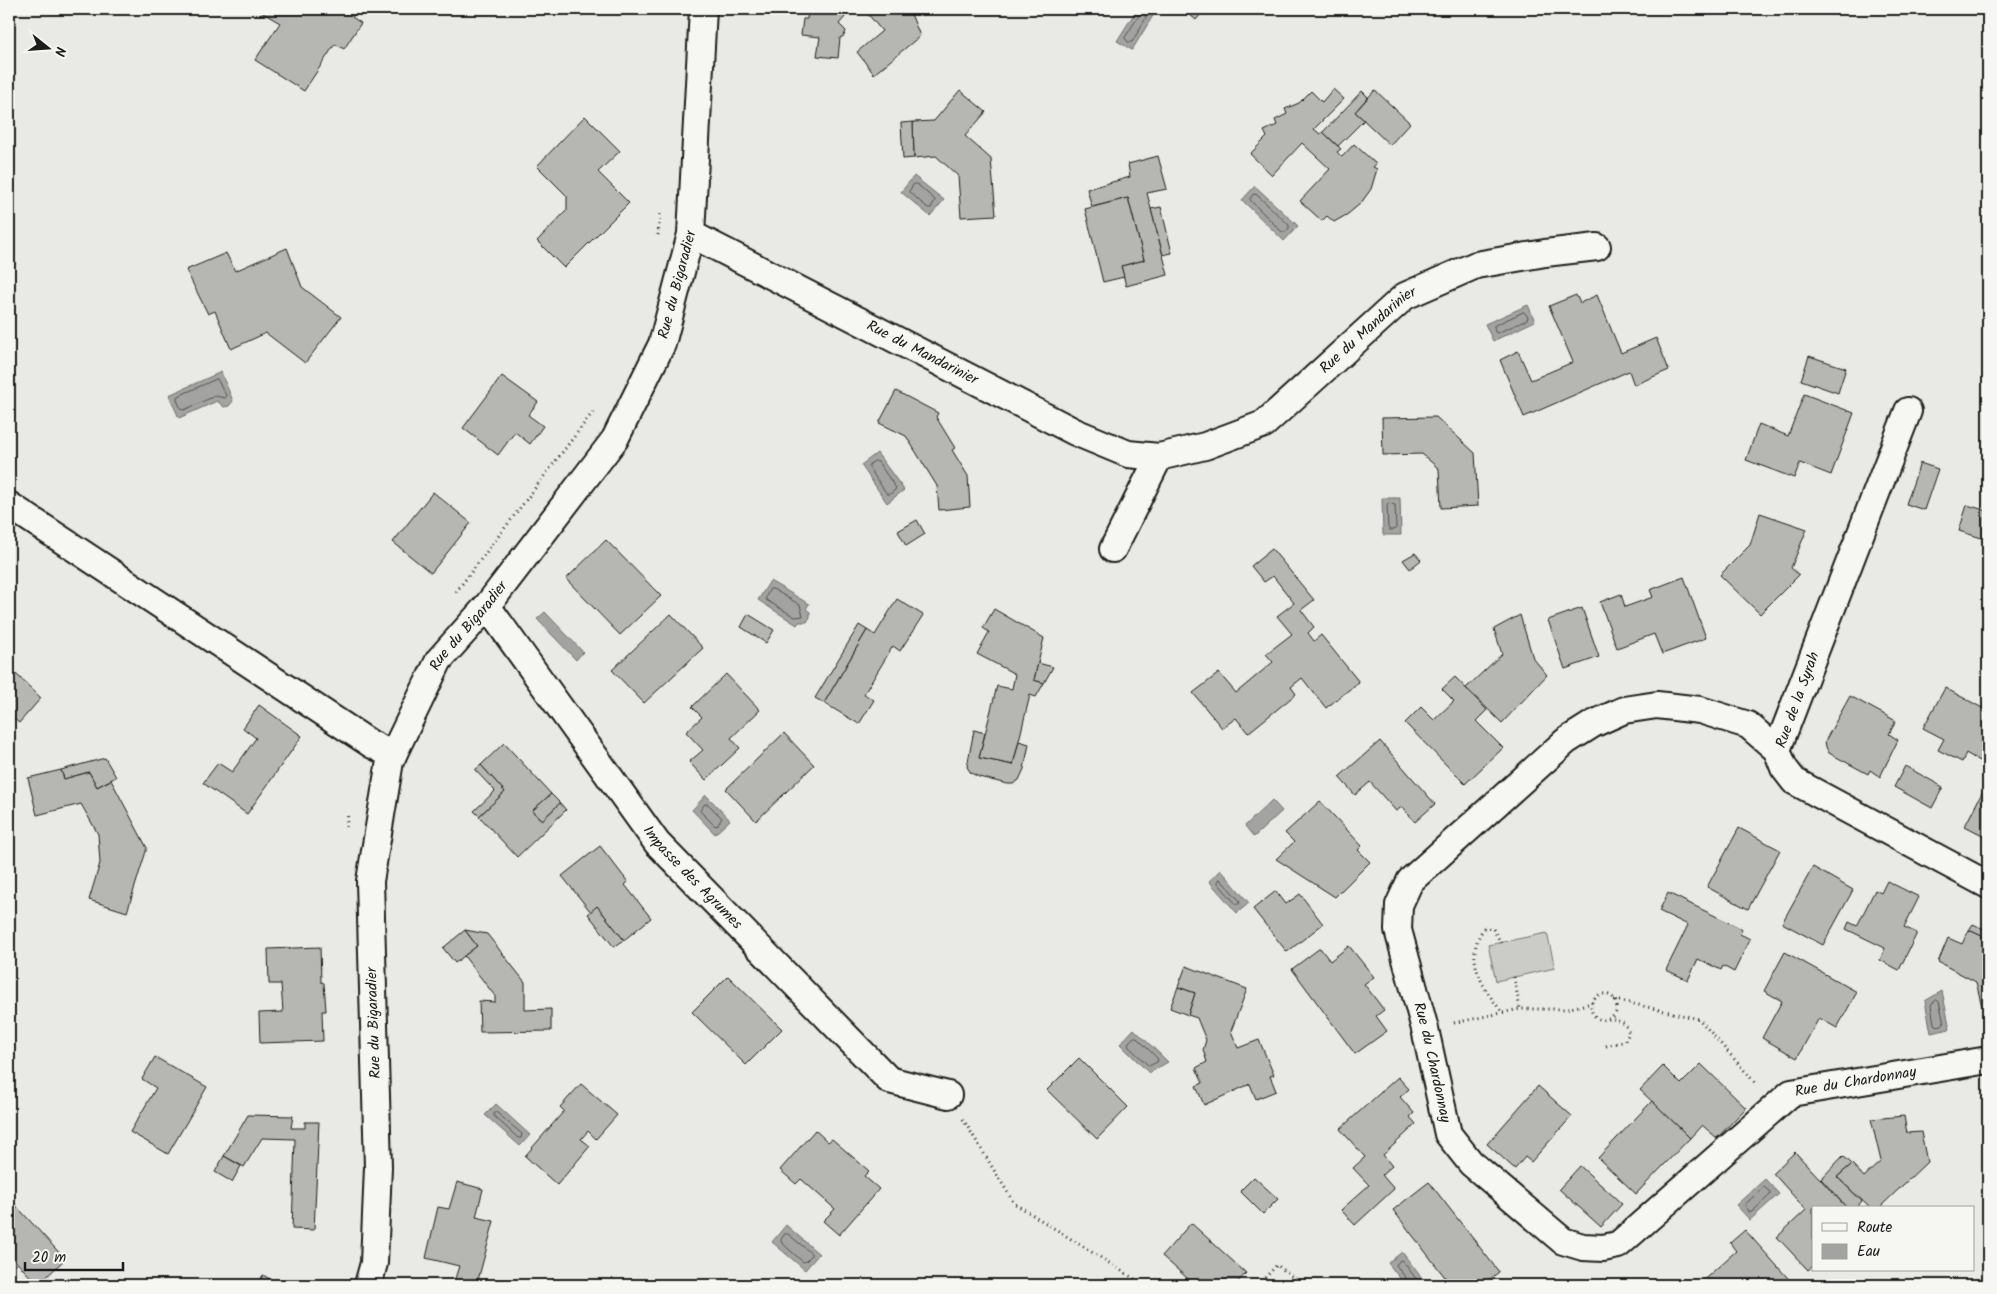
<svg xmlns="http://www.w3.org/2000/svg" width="1997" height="1294" font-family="Kalam,sans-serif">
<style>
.green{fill:#cbcbc7;stroke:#747472}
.water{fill:#a3a3a1;stroke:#6d6d6c}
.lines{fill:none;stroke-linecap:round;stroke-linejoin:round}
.shore{stroke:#525251;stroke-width:1}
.building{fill:#b6b6b3;stroke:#1c1c1c}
.minor-casing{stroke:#1c1c1c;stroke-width:30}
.path{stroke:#1c1c1c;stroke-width:3;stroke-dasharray:1 4;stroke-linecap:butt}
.minor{stroke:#f6f6f2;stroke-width:26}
.labels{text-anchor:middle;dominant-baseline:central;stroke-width:4.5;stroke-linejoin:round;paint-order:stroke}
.street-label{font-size:15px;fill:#1c1c1c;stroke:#f6f6f2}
</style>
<rect width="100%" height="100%" fill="#e9e9e5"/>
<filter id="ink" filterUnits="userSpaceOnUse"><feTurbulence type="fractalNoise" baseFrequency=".02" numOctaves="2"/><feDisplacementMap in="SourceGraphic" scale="10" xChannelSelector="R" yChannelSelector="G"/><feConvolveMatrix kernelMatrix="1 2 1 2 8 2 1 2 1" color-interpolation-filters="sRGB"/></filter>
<g filter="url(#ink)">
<!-- green -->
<path class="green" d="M1547 933 1555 968 1496 981 1488 945Z"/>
<!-- water -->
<g class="water">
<path d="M1137 9H1144L1154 14 1132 50 1117 41Z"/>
<path d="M914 176 944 200 930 216 901 192Z"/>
<path d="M1255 186 1298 226 1284 241 1242 200Z"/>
<path d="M1528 305 1535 321 1493 341 1485 324Z"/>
<path d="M221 372 233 401 229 406 224 407 217 401 179 418 169 395Z"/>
<path d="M877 453 904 490 887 503 861 465Z"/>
<path d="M1382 498H1400L1401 535H1383Z"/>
<path d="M770 581 809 604 806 609 810 612V617L807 622H799L797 625 758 600Z"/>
<path d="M545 612 583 652 576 660 537 619Z"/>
<path d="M706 795 730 820 715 834 692 810Z"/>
<path d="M1272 800 1282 811 1254 837 1245 826Z"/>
<path d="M1221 870 1249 903 1237 913 1209 881Z"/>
<path d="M1942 991 1950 1029 1931 1033 1925 1001Z"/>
<path d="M1134 1029 1168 1062 1149 1073 1120 1044Z"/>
<path d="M496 1104 530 1135 520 1146 485 1115Z"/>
<path d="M1765 1179 1779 1194 1750 1220 1736 1205Z"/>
<path d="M786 1225 819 1254 805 1270 772 1242Z"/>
<path d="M1402 1252 1424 1281 1418 1285H1405L1388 1263Z"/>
</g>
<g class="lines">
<!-- shore -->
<g class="shore">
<path d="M1141 13 1145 15 1146 18 1132 42H1128L1125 38Z"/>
<path d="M914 184H917L935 200 931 208H928L909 192Z"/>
<path d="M1254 194 1257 195 1289 225V228L1286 232H1282L1251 201 1250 199Z"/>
<path d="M1524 312 1528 317 1527 320 1497 333 1495 332 1494 326Z"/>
<path d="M217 379 226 395 225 398 215 396 184 410 181 409 177 400V397Z"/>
<path d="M875 461 878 462 896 488 895 490 890 494H887L869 468V465Z"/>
<path d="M1389 503 1395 505 1396 528 1394 530H1390L1388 528 1387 505Z"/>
<path d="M770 589H773L800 605 803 616 795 617 766 600V597Z"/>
<path d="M705 804H708L722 818 717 826 714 825 700 811Z"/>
<path d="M1220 879 1240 901 1239 904H1236L1218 883Z"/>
<path d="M1937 1000 1939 1002 1944 1023 1942 1025 1937 1026 1934 1024 1931 1005Z"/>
<path d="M1136 1037 1158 1059 1157 1062 1149 1066 1128 1046 1129 1042 1133 1038Z"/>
<path d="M496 1112 522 1134 521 1138H518L494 1116V1114Z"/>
<path d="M1764 1187 1770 1192V1195L1752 1212H1749L1745 1205Z"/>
<path d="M785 1234H788L811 1253V1256L806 1261 803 1262 781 1242V1240Z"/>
<path d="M1409 1285 1408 1281 1396 1265 1400 1260 1403 1261 1416 1279V1285"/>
</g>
</g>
<!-- building -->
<g class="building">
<path d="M256 9H347L355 14 352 17 361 23 344 49 335 44 304 91 255 60 280 23Z"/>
<path d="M561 9H584L581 16Z"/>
<path d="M808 9H909L920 36 874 74 857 52 882 31 867 13 847 11 845 17 839 24 846 31 844 36 840 38 838 58 817 56 820 37 801 35 803 19H807Z"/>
<path d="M1183 9H1205L1196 20Z"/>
<path d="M1333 89 1344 99 1314 129 1320 134 1323 132 1341 149 1337 152 1342 157 1354 144 1376 164 1373 167 1377 169 1371 189 1361 203 1348 214 1334 222 1327 216 1322 221 1300 201 1330 169 1302 143 1272 175 1250 154 1267 137 1264 131 1277 125 1275 120 1287 114 1285 109 1299 103 1311 91 1322 102Z"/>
<path d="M960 90 986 112 965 136 991 159 996 215 961 217 958 176 936 156 914 158 913 122 934 121Z"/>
<path d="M1375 90 1410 123 1390 145 1355 112Z"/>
<path d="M1362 91 1368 97 1355 112 1364 120 1338 146 1323 132Z"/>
<path d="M585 116 620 151 598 172 629 203 564 268 537 241 567 210V196L537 166Z"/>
<path d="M913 122 914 158 903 159 901 123Z"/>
<path d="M1158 156 1167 189 1147 193 1168 275 1126 286 1121 266 1144 260 1128 198 1092 207 1087 189 1130 177 1128 164Z"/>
<path d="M1128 198 1144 260 1121 266 1124 277 1103 282 1085 209Z"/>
<path d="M1161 207 1172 253 1163 255 1151 209Z"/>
<path d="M287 248 302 287 341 317 305 363 266 333 231 349 215 311 208 314 186 270 226 253 235 271Z"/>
<path d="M1576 295 1580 303 1597 295 1621 353 1656 338 1669 370 1634 385 1629 371 1524 417 1500 360 1518 351 1531 380 1573 362 1549 306Z"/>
<path d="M1809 356 1846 368 1838 393 1801 380Z"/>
<path d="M502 376 538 402 528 415 543 426 530 444 515 432 498 455 463 428Z"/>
<path d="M896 391 938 413 936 417 955 448 952 450 968 476 970 507 939 510 937 486 906 436 879 423Z"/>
<path d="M1804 394 1854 413 1831 475 1800 463 1794 478 1746 460 1759 424 1788 436Z"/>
<path d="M1436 417 1475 453 1478 506 1441 508 1439 469 1422 454 1383 455 1382 418Z"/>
<path d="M1988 453V471L1983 469Z"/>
<path d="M1920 463 1938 469 1924 510 1906 504Z"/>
<path d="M433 492 471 523 431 573 393 542Z"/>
<path d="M1967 505 1988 511V540L1959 531Z"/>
<path d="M1760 513 1807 529 1791 568 1799 575 1760 614 1720 575 1750 545Z"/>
<path d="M917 520 925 534 906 546 898 531Z"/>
<path d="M606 540 661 596 620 635 566 579Z"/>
<path d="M1272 549 1314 600 1301 610 1314 627 1308 633 1314 641 1321 635 1359 682 1326 708 1302 678 1291 687 1296 694 1248 733 1236 718 1222 728 1193 693 1219 673 1236 693 1273 662 1266 654 1292 634 1277 616 1294 603 1273 576 1264 582 1251 566Z"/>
<path d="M1415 553 1421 560 1410 569 1403 560Z"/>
<path d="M1684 577 1706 638 1662 654 1654 634 1617 648 1600 602 1621 594 1625 607 1653 597 1650 590Z"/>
<path d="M897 599 923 615 900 651 893 646 864 694 874 700 859 724 824 703 867 630 875 635Z"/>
<path d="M1582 608 1599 657 1565 669 1548 620Z"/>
<path d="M994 609 1044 638 1034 680 1044 683 1036 697 1030 695 1013 765 979 758 997 686 1012 689 1015 674 977 654 989 632 983 628Z"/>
<path d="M671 614 703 648 644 703 612 670Z"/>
<path d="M748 614 774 630 766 643 741 627Z"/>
<path d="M1520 615 1533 658 1547 675 1502 723 1466 688 1502 654 1494 629Z"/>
<path d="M859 625 867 630 824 703 815 698Z"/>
<path d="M1038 663 1053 667 1044 683 1034 680Z"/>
<path d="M15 673 41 698 19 723 9 714V680Z"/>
<path d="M726 674 760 710 731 738 740 748 706 780 689 762 703 750 686 732 702 717 692 707Z"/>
<path d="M1455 677 1487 710 1476 721 1503 748 1465 784 1405 723 1421 707 1434 720 1454 701 1442 689Z"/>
<path d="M1945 688 1988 711V744L1979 761 1966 753 1962 762 1938 750 1944 739 1923 728Z"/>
<path d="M1850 696 1896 721 1889 734 1898 740 1880 777 1870 770 1868 774 1829 753 1826 747 1825 741Z"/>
<path d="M259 705 302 736 247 814 203 783 218 763 232 772 256 738 243 728Z"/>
<path d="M974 730 985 733 979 758 1013 765 1019 741 1029 744 1024 769 1019 780 1013 784H1007L979 777 971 773 967 767Z"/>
<path d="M784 733 814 765 756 821 726 789Z"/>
<path d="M1380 741 1435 804 1415 822 1402 807 1396 811 1370 782 1355 795 1339 777Z"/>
<path d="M504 743 551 794 532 811 542 820 560 803 566 810 517 857 479 816 505 792 481 765Z"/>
<path d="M105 758 116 777 97 787 89 772 64 779 61 770Z"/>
<path d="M481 765 505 792 479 816 474 811 495 791 475 770Z"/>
<path d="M1905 766 1943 787 1932 808 1894 787Z"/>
<path d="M61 770 64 779 89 772 97 787 111 780 147 848 127 912 89 900 100 863 98 834 81 804 37 815 28 778Z"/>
<path d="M1987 783 1988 784V838L1965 826Z"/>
<path d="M551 794 560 803 542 820 532 811Z"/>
<path d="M1320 801 1362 846 1358 850 1370 862 1335 897 1276 859 1294 842 1285 833Z"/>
<path d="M1739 828 1780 850 1748 909 1707 887Z"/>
<path d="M600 846 628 882 625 885 651 918 624 940 597 906 591 912 562 876Z"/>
<path d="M1813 867 1853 890 1823 945 1782 923Z"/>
<path d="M1887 881 1919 897 1904 927 1917 933 1899 970 1880 960 1885 948 1846 929 1849 922 1857 926 1875 890 1881 893Z"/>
<path d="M1276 891 1286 904 1300 894 1323 924 1287 952 1253 909Z"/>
<path d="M1668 893 1742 929 1740 934 1750 939 1734 972 1723 966 1721 970 1698 959 1688 980 1666 970 1688 925 1659 911Z"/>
<path d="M597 906 624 940 614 947 588 914Z"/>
<path d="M1973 924 1988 931V939L1969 930Z"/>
<path d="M465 930 477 946 455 963 443 948Z"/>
<path d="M465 930 487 934 525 982V1010L551 1009V1031L480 1032 479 1001 495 1002V996L464 956 477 946Z"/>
<path d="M1969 930 1988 939V1018L1985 1019 1976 982 1938 962 1948 938 1962 944Z"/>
<path d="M1349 946 1374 977 1364 984 1384 1010 1376 1016 1387 1031 1355 1054 1292 969 1320 948 1330 961Z"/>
<path d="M320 947 321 982 324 983 326 1011H322L323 1041 260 1043 259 1013 283 1012 281 984H269L268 949Z"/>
<path d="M1785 952 1857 992 1837 1028 1819 1018 1797 1058 1762 1038 1782 1001 1764 991Z"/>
<path d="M1186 966 1247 989 1231 1031 1238 1048 1259 1040 1274 1075 1270 1076 1276 1091 1256 1099 1250 1084 1204 1105 1196 1086 1203 1083 1196 1068 1207 1062 1203 1050 1206 1040 1197 1018 1188 1015 1195 993 1178 987Z"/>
<path d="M728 976 782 1029 746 1065 692 1012Z"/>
<path d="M1178 987 1195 993 1188 1015 1170 1008Z"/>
<path d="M155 1057 207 1087 168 1154 130 1132 156 1088 142 1079Z"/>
<path d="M1079 1058 1128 1107 1097 1139 1047 1090Z"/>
<path d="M1701 1064 1746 1108 1717 1138 1702 1125 1690 1138 1640 1090 1663 1066 1681 1084Z"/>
<path d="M1398 1077 1409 1089 1400 1097 1414 1113 1410 1117 1416 1124 1383 1155 1392 1166 1382 1175 1394 1189 1355 1225 1341 1210 1369 1185 1353 1168 1365 1157 1340 1129Z"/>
<path d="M581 1084 617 1115 596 1139 588 1131 581 1139 590 1146 557 1185 525 1156 564 1111 560 1107Z"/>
<path d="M1538 1086 1572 1116 1531 1162 1525 1157 1515 1169 1487 1144Z"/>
<path d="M1652 1101 1690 1138 1636 1194 1598 1158Z"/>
<path d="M248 1115 293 1116 291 1128H305V1122H319L314 1230 292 1229 295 1139 262 1138 244 1167 224 1156Z"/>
<path d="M1904 1116 1907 1133 1921 1132 1927 1162 1879 1208H1870L1837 1177 1852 1164 1864 1177 1881 1161 1871 1119Z"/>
<path d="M815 1130 828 1142 832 1139 869 1171 864 1176 879 1189 839 1235 823 1221 835 1209 801 1179 796 1184 780 1170Z"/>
<path d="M1795 1152 1847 1208H1813V1266L1808 1270 1777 1237 1806 1210 1773 1173Z"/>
<path d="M224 1156 241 1166 232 1182 215 1172Z"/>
<path d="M1843 1156 1852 1164 1837 1177 1862 1201 1856 1208H1847L1821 1179Z"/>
<path d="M1580 1166 1622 1204 1601 1227 1559 1189Z"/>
<path d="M1254 1177 1278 1199 1263 1214 1240 1191Z"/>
<path d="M457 1182 483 1189 476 1217 494 1221 478 1280 472 1285H453L459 1266 426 1258 438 1207 449 1209Z"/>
<path d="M1429 1182 1499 1272 1482 1285H1451L1393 1210Z"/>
<path d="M9 1198 65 1259 38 1285 9 1254Z"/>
<path d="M1191 1223 1246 1273 1235 1285H1195L1162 1256Z"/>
<path d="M1745 1230 1794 1285H1698L1736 1251 1730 1243Z"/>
<path d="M263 1275 280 1285H257Z"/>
</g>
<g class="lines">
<!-- minor casing -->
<g class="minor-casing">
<g id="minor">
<path id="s1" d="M691 234 1075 432 1128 454 1159 457 1205 446 1264 424 1405 296 1476 265 1545 253 1597 247"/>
<path d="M1908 411 1777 750 1784 768 1794 781 1988 885"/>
<path d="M9 505 371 744 393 755"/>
<path d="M1113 549 1159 457"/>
<path id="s2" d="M487 606 657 843 889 1080 948 1095"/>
<path id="s3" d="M1777 750 1748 725 1700 710 1657 705 1624 710 1593 724 1566 741 1410 881 1399 905 1398 930 1425 1029 1448 1134 1471 1163 1563 1241 1583 1247 1603 1248 1618 1245 1791 1093 1988 1060"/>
<path id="s4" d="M368 1285 374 1263 378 1167 370 881 390 761 439 660 487 606 615 439 662 344 691 234 703 9"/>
</g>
</g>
<!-- path -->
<g class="path">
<path d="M658 235 660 214"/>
<path d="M456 592 593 412"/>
<path d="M346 827 348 814"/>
<path d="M1501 943 1493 929 1484 928C1463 958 1482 987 1502 1012"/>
<path d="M1514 977 1520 1009"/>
<circle cx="1604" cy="1007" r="13"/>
<path d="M1614 1001H1621L1699 1019 1757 1085"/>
<path d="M1454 1023 1520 1009H1566L1592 1003"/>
<path d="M1606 1046 1625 1041 1629 1033 1625 1024 1611 1018"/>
<path d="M963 1119 1014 1203 1144 1285"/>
<path d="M1258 1285 1277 1265 1303 1285"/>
</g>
<!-- minor -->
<use href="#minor" class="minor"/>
</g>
</g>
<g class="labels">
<!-- street labels -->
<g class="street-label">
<text stroke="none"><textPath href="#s4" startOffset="1089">Rue du Bigaradier</textPath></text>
<text stroke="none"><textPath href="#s1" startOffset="771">Rue du Mandarinier</textPath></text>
<text stroke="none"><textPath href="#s1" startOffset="260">Rue du Mandarinier</textPath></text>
<text stroke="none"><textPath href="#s4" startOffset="684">Rue du Bigaradier</textPath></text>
<text transform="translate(1798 700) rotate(-70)">Rue de la Syrah</text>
<text stroke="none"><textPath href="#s2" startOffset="341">Impasse des Agrumes</textPath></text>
<text transform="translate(374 1023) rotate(-92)">Rue du Bigaradier</text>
<text stroke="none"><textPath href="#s3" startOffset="629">Rue du Chardonnay</textPath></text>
<text stroke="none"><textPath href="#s3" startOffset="1212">Rue du Chardonnay</textPath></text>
</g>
</g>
<!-- margin -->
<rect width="1997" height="1294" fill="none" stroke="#f6f6f2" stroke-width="30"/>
<rect x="15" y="15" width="1967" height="1264" fill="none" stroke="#1c1c1c" stroke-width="2" filter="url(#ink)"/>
<!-- legend -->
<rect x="1812" y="1206" width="162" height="65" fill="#f6f6f2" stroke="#9f9f9c"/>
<rect x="1822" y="1223" width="25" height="8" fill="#f6f6f2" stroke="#9f9f9c"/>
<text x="1857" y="1232" font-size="15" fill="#1c1c1c">Route</text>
<rect x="1822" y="1244" width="25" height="15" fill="#a3a3a1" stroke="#9f9f9c"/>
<text x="1857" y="1256" font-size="15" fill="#1c1c1c">Eau</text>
<!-- north arrow -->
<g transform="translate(48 48) rotate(107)" stroke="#f6f6f2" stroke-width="4" paint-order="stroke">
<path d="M0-4L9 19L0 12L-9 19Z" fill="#1c1c1c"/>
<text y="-8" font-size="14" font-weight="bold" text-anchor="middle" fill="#1c1c1c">N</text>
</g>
<!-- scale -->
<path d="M25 1262v8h98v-8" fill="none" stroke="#1c1c1c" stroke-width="2.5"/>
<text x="32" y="1262" font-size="15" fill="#1c1c1c" stroke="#f6f6f2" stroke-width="4" paint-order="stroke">20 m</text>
</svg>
